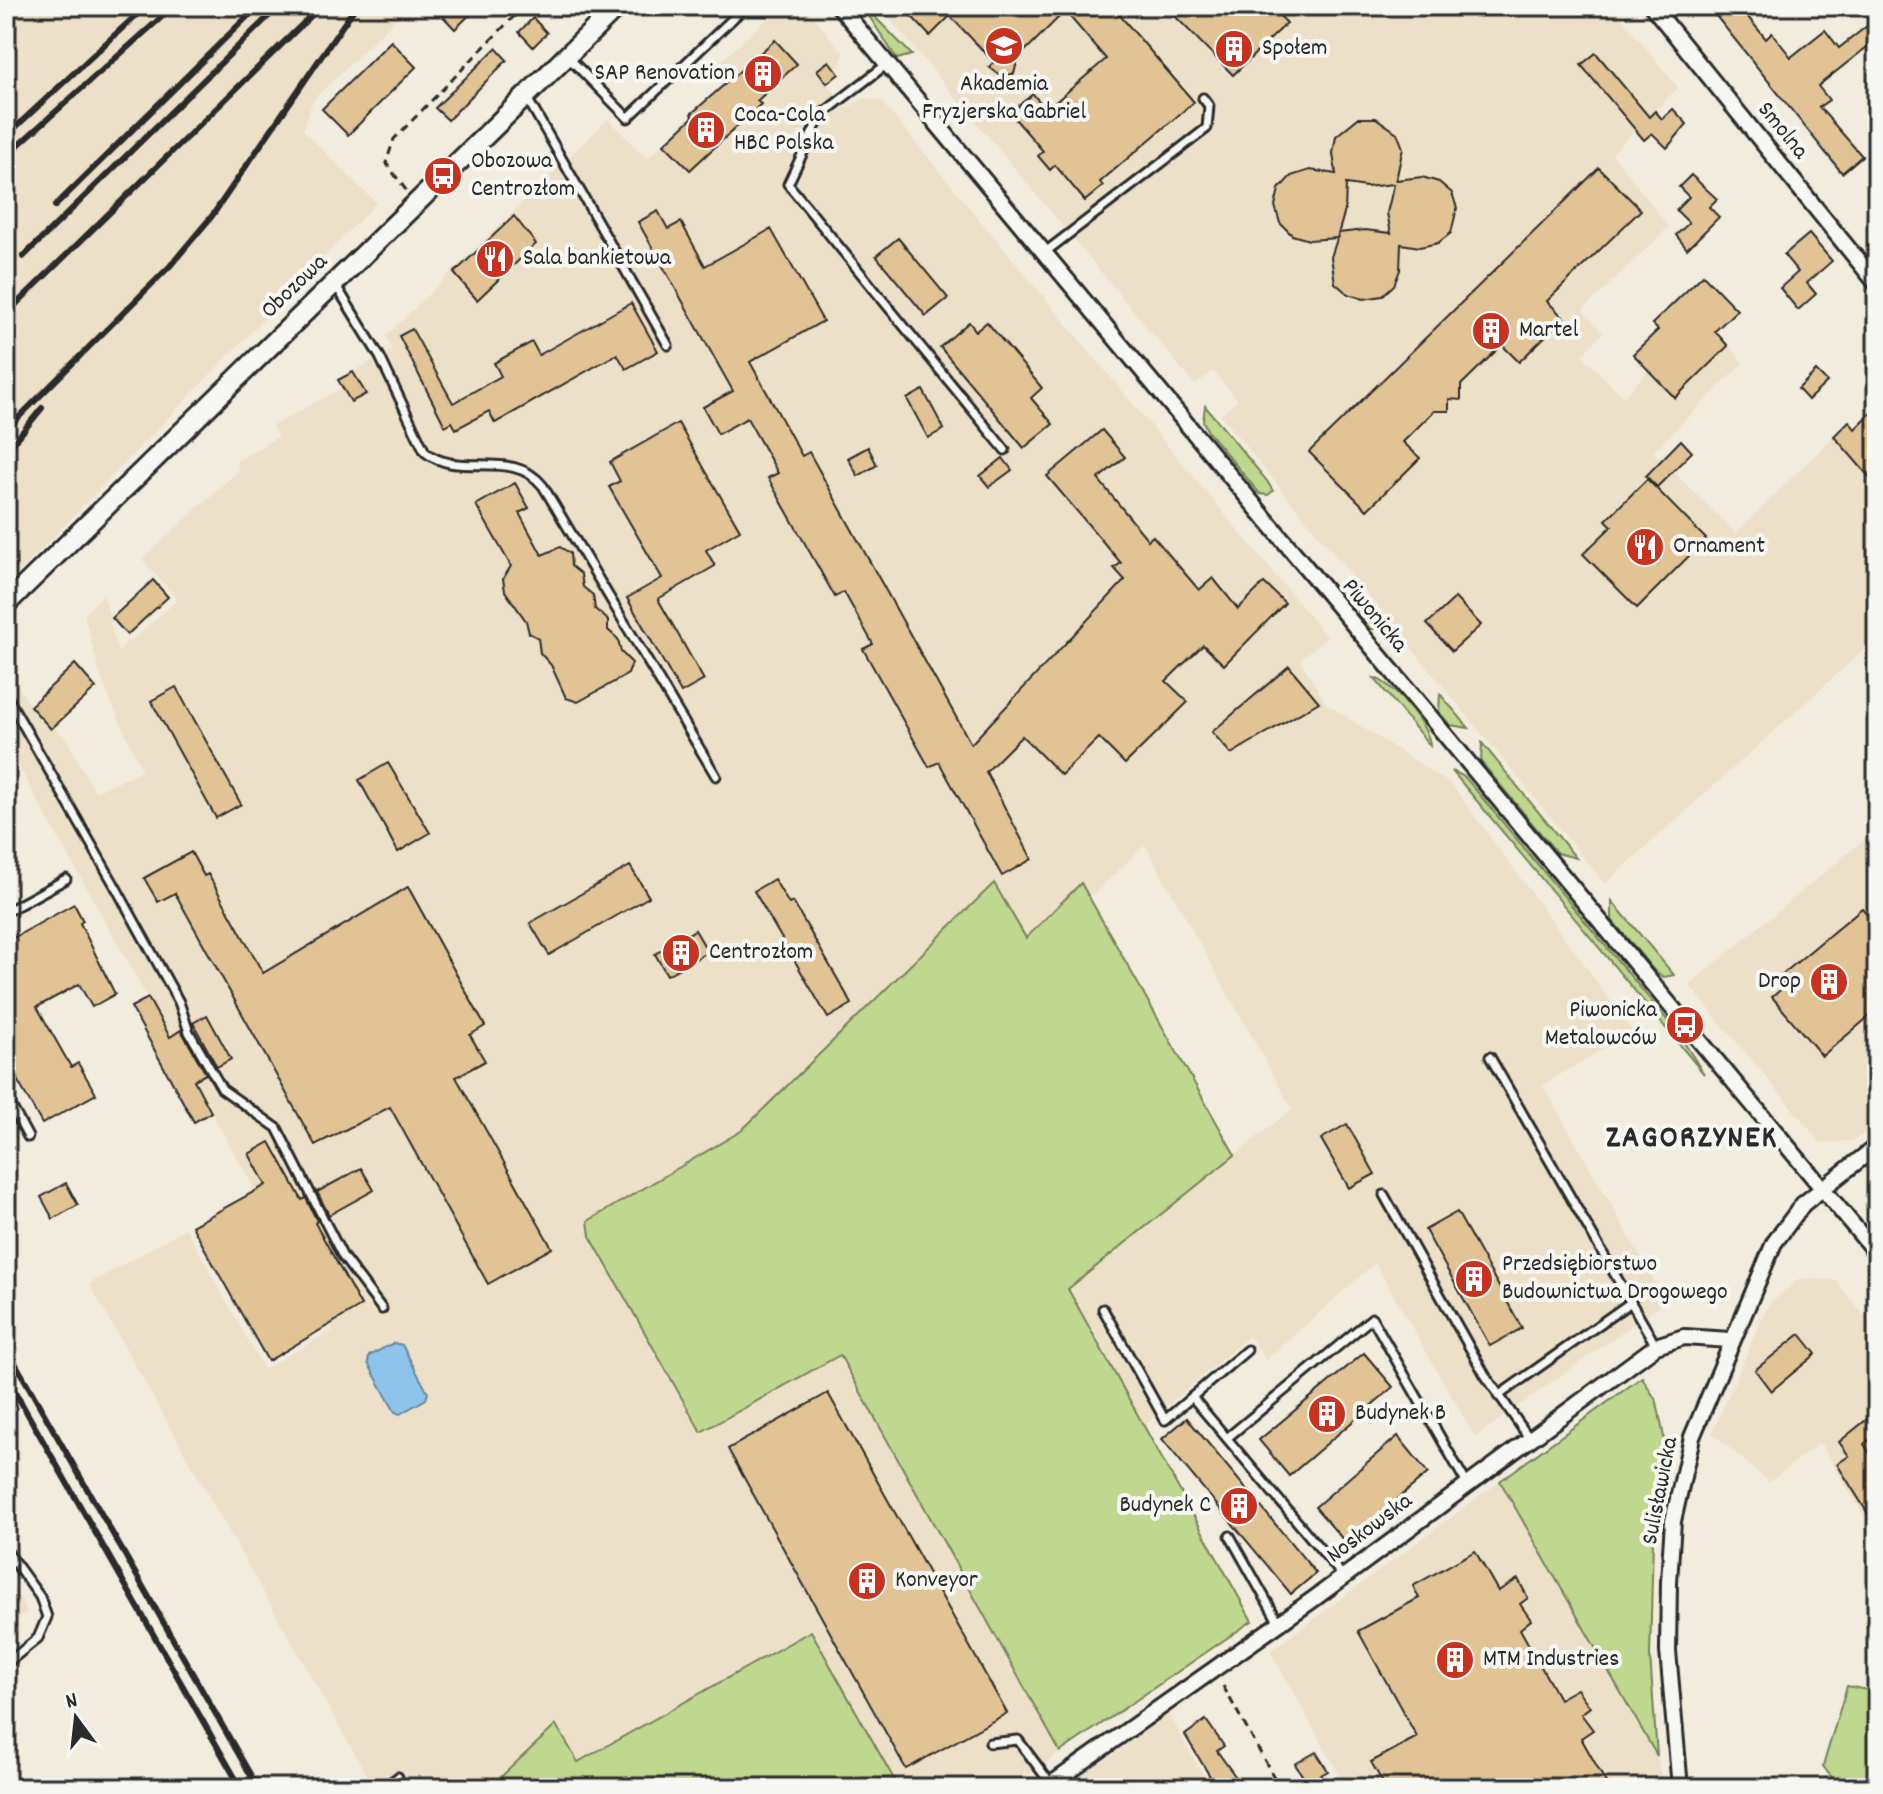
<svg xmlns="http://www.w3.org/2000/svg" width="1883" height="1794" font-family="Dekko,sans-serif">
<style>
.built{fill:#ede0c9}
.green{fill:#bfd78e;stroke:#75815c;stroke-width:2}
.water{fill:#8ec4ec;stroke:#66879f;stroke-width:2}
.building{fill:#e2c395;stroke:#2b2b2b;stroke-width:2}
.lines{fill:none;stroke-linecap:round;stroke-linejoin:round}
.service-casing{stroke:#2b2b2b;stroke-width:13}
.minor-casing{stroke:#2b2b2b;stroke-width:20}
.tertiary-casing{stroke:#2b2b2b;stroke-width:24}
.path{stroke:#2b2b2b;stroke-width:3;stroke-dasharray:8 6;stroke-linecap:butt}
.service{stroke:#f6f6f2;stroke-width:7}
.minor{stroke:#f6f6f2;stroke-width:14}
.tertiary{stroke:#f6f6f2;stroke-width:18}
.rail{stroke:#2b2b2b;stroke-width:6}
.labels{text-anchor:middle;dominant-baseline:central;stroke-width:8;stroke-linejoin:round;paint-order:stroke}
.poi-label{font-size:24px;fill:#2b2b2b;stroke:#f6f6f2;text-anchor:start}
.street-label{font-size:24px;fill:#2b2b2b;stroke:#f6f6f2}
.district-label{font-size:32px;font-weight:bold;letter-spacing:2px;fill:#2b2b2b;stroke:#f6f6f2}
</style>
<rect width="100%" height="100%" fill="#f2ecdf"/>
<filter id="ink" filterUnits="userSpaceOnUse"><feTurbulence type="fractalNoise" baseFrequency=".0125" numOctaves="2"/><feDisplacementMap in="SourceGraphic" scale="16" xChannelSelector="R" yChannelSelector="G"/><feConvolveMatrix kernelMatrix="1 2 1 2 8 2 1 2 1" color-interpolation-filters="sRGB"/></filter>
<g filter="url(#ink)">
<!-- built -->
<g class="built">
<path d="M6 6H409L313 100 303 130 376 203 6 586Z"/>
<path d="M781 6H805L843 53 841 64 835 69 839 74 827 83 847 108 864 98 881 101 1327 637 1300 660 1327 704 1452 785 1633 1031 1543 1085 1666 1301 1475 1437 1375 1263 1266 1360 1249 1336 1143 1427 1068 1289 1292 1109 1145 845 1092 896 1081 884 1026 938 993 883 741 1131 588 1222 590 1236 700 1432 839 1355 1060 1752 1011 1788H899L811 1631 578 1763 556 1725 489 1788H374L89 1284 186 1228 264 1369 333 1330 6 744V688L14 680 30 706 66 738 95 792 142 771 102 681 84 614 104 595 118 653 126 641H131L177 600 142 559 239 470 236 461 278 437 272 426 342 388 338 380 392 350 386 336 608 119 647 159 726 82 718 73 726 65 722 60Z"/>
<path d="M879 6H1612L1678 88 1612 153 1669 227 1583 310 1603 333 1582 355 1623 397 1649 370 1716 330 1743 363 1653 452 1736 533 1834 436 1877 486V638L1605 884 1220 415 1238 400 1213 371 1195 385Z"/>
<path d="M1877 829V1126L1852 1141 1821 1143 1689 985Z"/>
<path d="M1800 1278 1835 1280 1877 1331 1876 1535 1820 1443 1769 1482 1712 1433 1768 1305Z"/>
<path d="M1500 1481 1657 1756 1663 1788H1347L1270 1651Z"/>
<path d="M6 1574 27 1611 6 1631Z"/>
<path d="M1169 1714 1210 1788H1066Z"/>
</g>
<!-- green -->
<g class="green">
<path d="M872 14 912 55 897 59 869 16Z"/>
<path d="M1205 406 1267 481 1273 491 1268 495 1260 494 1208 432 1203 421Z"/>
<path d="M1361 596 1388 629H1370L1358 615Z"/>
<path d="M1374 678C1391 681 1431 728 1430 746Z"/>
<path d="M1440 694 1469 728 1450 725 1439 712Z"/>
<path d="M1482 743 1576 858 1557 853 1481 762Z"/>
<path d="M1452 771 1465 777 1678 1033 1704 1074Z"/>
<path d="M994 883 1026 938 1081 883 1235 1155 1068 1289 1252 1621 1060 1752 840 1355 701 1432 590 1236 588 1221 741 1131Z"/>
<path d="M1612 901 1674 975 1664 977 1656 973 1612 920Z"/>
<path d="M1642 1377 1657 1402 1668 1457 1653 1539 1650 1655 1657 1756 1500 1481Z"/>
<path d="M811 1631 899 1788H489L556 1725 578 1762Z"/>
<path d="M1847 1686 1877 1692V1787C1848 1790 1839 1790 1823 1766Z"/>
</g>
<!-- water -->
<path class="water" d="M393 1343 402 1345 428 1393 426 1399 400 1414 395 1412 368 1363 369 1356Z"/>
<!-- building -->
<g class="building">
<path d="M433 6H479L455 29Z"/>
<path d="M902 6H994L1004 16 1014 6H1112L1194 102 1100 182 1103 186 1085 201 1055 165 1050 170 1038 156 1043 151 1010 113 1033 94 1046 110 1106 59 1065 11 1018 58 1014 74 1001 76 989 67 994 62 950 16 930 36Z"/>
<path d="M1165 6H1270L1287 23 1233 75Z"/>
<path d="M1708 6H1739L1766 39 1772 33 1791 57 1825 30 1839 48 1877 18V39L1818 86 1829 100 1819 107 1862 156 1842 173Z"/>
<path d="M533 18 547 33 533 47 519 32Z"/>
<path d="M775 40 797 64 757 101 761 104 690 170 664 144 693 117 691 114Z"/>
<path d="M391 41 416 67 348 135 322 109Z"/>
<path d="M496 48 507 60 448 120 435 108Z"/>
<path d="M1596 53 1649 117 1655 111 1662 119 1673 109 1687 124 1667 148 1652 133 1644 140 1581 65Z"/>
<path d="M829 61 839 74 827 83 817 70Z"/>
<path d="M1358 118H1376L1397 133 1403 148 1396 180 1422 177 1439 182 1452 193 1457 208 1451 233 1438 243 1420 247 1401 244 1400 270 1394 285 1382 296 1364 299 1348 294 1335 283 1331 257 1339 233 1365 230 1391 233 1387 213 1394 184 1366 187 1346 184 1345 210 1337 238 1309 240 1292 235 1280 223 1275 206 1279 189 1291 176 1310 170 1336 174 1333 153 1336 136Z"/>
<path d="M1599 168 1641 210 1547 301 1564 318 1519 362 1502 345 1461 385V400L1449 399V411H1434L1403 442 1420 458 1367 510 1309 452Z"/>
<path d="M1691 175 1717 199 1709 207 1719 217 1687 249 1676 235 1689 223 1676 210 1689 197 1679 187Z"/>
<path d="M658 211 668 229 681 222 705 266 771 229 823 321 750 362 802 456 809 452 971 744 1125 580 1114 568 1121 563 1047 476 1102 430 1125 457 1098 479 1148 540 1153 536 1199 590 1213 578 1238 609 1264 583 1285 603 1224 665 1203 645 1166 681 1188 702 1125 764 1099 738 1061 775 1022 736 986 772 1032 859 1002 876 939 762 929 767 863 649 873 644 844 592 835 597 768 478 778 473 747 418 718 434 703 407 733 391 638 222Z"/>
<path d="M514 216 536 244 477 300 454 273Z"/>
<path d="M1809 234 1832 261 1807 283 1816 294 1798 310 1780 288 1798 272 1784 255Z"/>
<path d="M898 238 948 298 926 316 876 256Z"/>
<path d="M1703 275 1737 310 1715 331 1728 346 1675 398 1633 354 1658 330 1652 324Z"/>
<path d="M631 303 658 351 626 369 617 354 495 423 489 411 456 429 452 422 445 426 399 336 412 329 453 403 501 376 494 363 532 342 539 355Z"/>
<path d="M969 322 976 331 987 322 1042 388 1031 398 1053 424 1024 448 940 347Z"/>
<path d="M1816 371 1827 382 1808 400 1798 389Z"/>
<path d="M353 372 366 394 351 402 338 380Z"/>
<path d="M923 390 944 429 928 438 907 399Z"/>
<path d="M1877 407V486L1834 436 1849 421 1855 429Z"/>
<path d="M678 423 740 530 706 550 715 566 658 599 704 680 681 693 627 598 662 578 609 487 620 481 610 462Z"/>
<path d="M1681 440 1692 452 1657 487 1646 476Z"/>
<path d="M868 447 877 465 858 476 848 458Z"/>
<path d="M1003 458 1012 470 989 487 980 476Z"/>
<path d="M1647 479 1706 539 1637 608 1583 554 1612 526 1606 520Z"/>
<path d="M515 483 529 508 519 513 542 555 560 547 570 553 571 566 581 574 583 587 593 595 595 609 608 620V630L618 639 621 652 632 663 628 674 578 702 566 698 551 665 540 653 538 638 529 633 526 621 505 591 503 579 511 566 476 505Z"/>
<path d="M153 580 168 597 127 635 112 618Z"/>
<path d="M1455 598 1481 625 1452 651 1427 624Z"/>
<path d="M75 664 96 688 51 729 30 706Z"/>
<path d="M1289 666 1319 702 1231 754 1212 732Z"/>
<path d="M176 687 241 804 216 818 151 701Z"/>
<path d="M388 763 430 833 398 852 359 780Z"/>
<path d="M191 852 204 876 208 874 263 973 408 887 485 1026 470 1035 485 1061 456 1077 552 1248 488 1284 390 1107 315 1145 175 893 158 902 144 878Z"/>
<path d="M630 866 649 897 549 955 530 923Z"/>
<path d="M774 879 789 904 793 902 852 1004 828 1018 754 891Z"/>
<path d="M74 904 83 921 80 923 115 994 92 1007 79 984 37 1007 71 1067 78 1063 96 1094 42 1124 6 1060V942Z"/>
<path d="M1862 908 1869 916 1877 909V1010L1822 1056 1772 997 1785 986 1778 978Z"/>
<path d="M695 930 708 952 667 975 655 954Z"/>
<path d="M148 998 170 1037 181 1030 206 1074 194 1080 211 1112 194 1122 131 1007Z"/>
<path d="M207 1015 231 1059 217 1067 193 1023Z"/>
<path d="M1347 1124 1375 1174 1349 1188 1321 1139Z"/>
<path d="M270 1142 302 1200 306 1198 317 1221 315 1223 361 1306 268 1361 192 1226 266 1185 249 1154Z"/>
<path d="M361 1168 374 1190 329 1215 317 1192Z"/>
<path d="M66 1183 78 1205 53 1219 41 1197Z"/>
<path d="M1457 1212 1522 1328 1490 1346 1425 1230Z"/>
<path d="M1800 1334 1816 1354 1771 1391 1755 1370Z"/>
<path d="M1364 1353 1393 1387 1289 1476 1259 1440Z"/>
<path d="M828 1393 1007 1713 906 1769 728 1449Z"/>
<path d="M1877 1411V1434L1864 1444 1877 1465V1528L1837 1464 1849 1456 1839 1442Z"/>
<path d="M1187 1418 1316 1573 1291 1594 1162 1439Z"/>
<path d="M1398 1436 1428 1473 1346 1543 1315 1507Z"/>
<path d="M1475 1551 1498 1591 1518 1579 1528 1598 1520 1604 1531 1620 1520 1629 1559 1699 1577 1689 1590 1707 1581 1714 1593 1730 1581 1738 1609 1788H1386L1371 1762 1417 1737 1358 1631 1419 1598 1413 1586Z"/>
<path d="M1206 1720 1224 1746 1217 1751 1238 1780 1227 1788H1217L1185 1735Z"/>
<path d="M1316 1752 1328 1771 1307 1783 1295 1764Z"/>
</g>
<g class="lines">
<!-- service casing -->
<g class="service-casing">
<g id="service">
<path d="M567 56 628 118 746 6"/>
<path d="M887 64 821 115 788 184 1005 450"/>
<path d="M527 98 668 345"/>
<path d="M1044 253 1207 128 1209 106 1203 98"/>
<path d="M335 284 380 357 425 452C460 480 512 447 543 486L716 776"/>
<path d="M6 695 114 884 179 1002 189 1032 222 1089 277 1128 343 1257 382 1309"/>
<path d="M6 912 66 879"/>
<path d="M1490 1057 1656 1346"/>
<path d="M6 1096 28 1137"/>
<path d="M1384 1195 1485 1375 1529 1438"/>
<path d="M1103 1309 1165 1420 1247 1350"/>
<path d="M1498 1396 1631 1302"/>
<path d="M1192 1397 1343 1576"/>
<path d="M1227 1438 1372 1318 1467 1484"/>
<path d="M1230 1536 1279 1623"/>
<path d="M6 1550 40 1597 47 1617 38 1638 6 1664"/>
<path d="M990 1743 1018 1740 1051 1784"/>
<path d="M383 1788 398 1777"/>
</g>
</g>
<!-- minor casing -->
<g class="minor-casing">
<g id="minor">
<path d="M839 6 1877 1254"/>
<path d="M1652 6 1877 284"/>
<path d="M1046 1788 1315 1598 1656 1346 1684 1337 1730 1340"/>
<path d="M1680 1788 1668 1651 1669 1582 1673 1521 1692 1437 1774 1243 1803 1204 1877 1146"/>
</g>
</g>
<!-- tertiary casing -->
<g class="tertiary-casing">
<path id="tertiary" d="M6 604 618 6"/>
</g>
<!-- path -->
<g class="path">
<path d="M406 190 386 163 394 139 524 6"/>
<path d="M1223 1686 1280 1788"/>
</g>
<!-- service -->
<use href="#service" class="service"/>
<!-- minor -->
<use href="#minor" class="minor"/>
<!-- tertiary -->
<use href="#tertiary" class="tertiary"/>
<!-- rail -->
<g class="rail">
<path d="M6 136 146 6"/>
<path d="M6 156 174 6"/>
<path d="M55 206 258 6"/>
<path d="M23 257 279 6"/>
<path d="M6 314 321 6"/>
<path d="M6 430 170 266 212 216 356 6"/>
<path d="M6 452 42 408"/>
<path d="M6 1347 258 1788"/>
<path d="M6 1376 241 1788"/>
</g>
</g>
</g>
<!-- icons -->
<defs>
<g id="school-disc" transform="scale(2)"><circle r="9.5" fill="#c8321e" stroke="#f6f6f2"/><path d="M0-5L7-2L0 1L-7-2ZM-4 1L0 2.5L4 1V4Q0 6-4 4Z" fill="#fff"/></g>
<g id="building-disc" transform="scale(2)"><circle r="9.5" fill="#c8321e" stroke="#f6f6f2"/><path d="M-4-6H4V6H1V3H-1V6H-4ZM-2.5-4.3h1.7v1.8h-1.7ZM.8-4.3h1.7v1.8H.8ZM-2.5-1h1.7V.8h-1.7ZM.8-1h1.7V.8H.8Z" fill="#fff"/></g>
<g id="bus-disc" transform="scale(2)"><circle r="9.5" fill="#c8321e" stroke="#f6f6f2"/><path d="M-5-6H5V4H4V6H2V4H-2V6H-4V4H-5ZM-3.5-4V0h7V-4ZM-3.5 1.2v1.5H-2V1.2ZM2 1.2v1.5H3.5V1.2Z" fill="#fff"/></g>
<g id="restaurant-disc" transform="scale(2)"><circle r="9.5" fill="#c8321e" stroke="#f6f6f2"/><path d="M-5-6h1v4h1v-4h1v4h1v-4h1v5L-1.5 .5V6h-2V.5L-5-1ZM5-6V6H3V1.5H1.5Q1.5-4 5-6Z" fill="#fff"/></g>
</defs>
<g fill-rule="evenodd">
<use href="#school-disc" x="1004" y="46"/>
<use href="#building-disc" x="1234" y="49"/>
<use href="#building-disc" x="763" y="74"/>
<use href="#building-disc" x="706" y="130"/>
<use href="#bus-disc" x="443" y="176"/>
<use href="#restaurant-disc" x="495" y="259"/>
<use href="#building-disc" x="1491" y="331"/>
<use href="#restaurant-disc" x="1645" y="547"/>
<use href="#building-disc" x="681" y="953"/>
<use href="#building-disc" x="1829" y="982"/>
<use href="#bus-disc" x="1685" y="1025"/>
<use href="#building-disc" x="1474" y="1279"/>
<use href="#building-disc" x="1327" y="1414"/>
<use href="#building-disc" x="1239" y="1506"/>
<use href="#building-disc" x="867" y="1581"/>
<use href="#building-disc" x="1455" y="1660"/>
</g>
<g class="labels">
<!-- poi labels -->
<g class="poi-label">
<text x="1262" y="49">Społem</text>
<text x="735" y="74" text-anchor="end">SAP Renovation</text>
<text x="1004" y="85" text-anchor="middle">Akademia<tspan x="1004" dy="28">Fryzjerska Gabriel</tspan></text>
<text x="734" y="116">Coca-Cola<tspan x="734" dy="28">HBC Polska</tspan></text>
<text x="471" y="162">Obozowa<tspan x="471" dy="28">Centrozłom</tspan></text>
<text x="523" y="259">Sala bankietowa</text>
<text x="1519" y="331">Martel</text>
<text x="1673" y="547">Ornament</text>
<text x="709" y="953">Centrozłom</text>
<text x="1801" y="982" text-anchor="end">Drop</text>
<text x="1657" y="1011" text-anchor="end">Piwonicka<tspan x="1657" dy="28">Metalowców</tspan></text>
<text x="1502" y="1265">Przedsiębiorstwo<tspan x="1502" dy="28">Budownictwa Drogowego</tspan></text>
<text x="1355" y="1414">Budynek B</text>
<text x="1211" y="1506" text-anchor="end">Budynek C</text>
<text x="895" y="1581">Konveyor</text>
<text x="1483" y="1660">MTM Industries</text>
</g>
<!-- street labels -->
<g class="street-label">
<text transform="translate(1782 131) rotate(51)">Smolna</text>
<text transform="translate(295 287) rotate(-44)">Obozowa</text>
<text transform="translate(1374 616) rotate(50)">Piwonicka</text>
<text transform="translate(1661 1491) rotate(-79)">Sulisławicka</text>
<text transform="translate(1370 1529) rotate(-37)">Noskowska</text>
</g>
<!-- district labels -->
<g class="district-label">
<text x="1692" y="1140">ZAGORZYNEK</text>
</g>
</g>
<!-- margin -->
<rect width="1883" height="1794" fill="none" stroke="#f6f6f2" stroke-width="32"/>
<rect x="16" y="16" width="1851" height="1762" fill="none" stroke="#2b2b2b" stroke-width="3" filter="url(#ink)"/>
<!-- north arrow -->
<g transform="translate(76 1718) rotate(345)" stroke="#f6f6f2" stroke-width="6" paint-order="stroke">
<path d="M0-6L14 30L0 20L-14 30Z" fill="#2b2b2b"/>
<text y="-12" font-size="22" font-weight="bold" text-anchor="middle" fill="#2b2b2b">N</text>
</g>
</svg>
